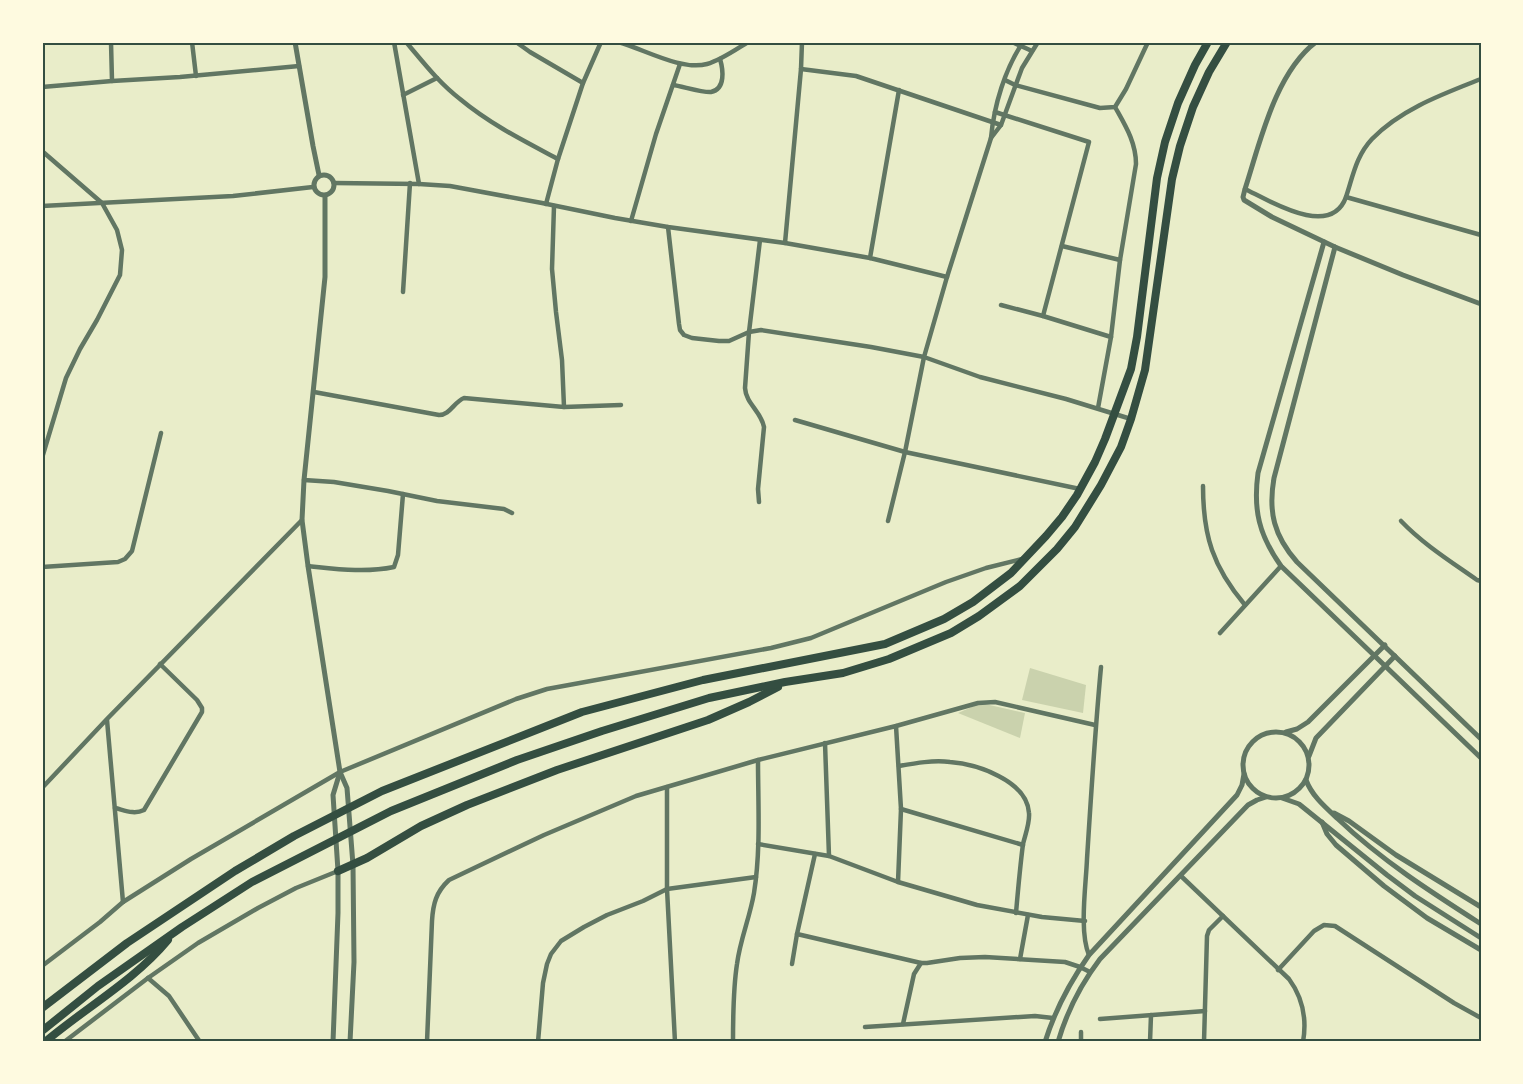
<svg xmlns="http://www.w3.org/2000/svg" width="1523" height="1084" font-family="'Sofia Sans Condensed',sans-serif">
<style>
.green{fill:#cad2ad}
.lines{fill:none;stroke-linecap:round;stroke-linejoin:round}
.minor{stroke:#617663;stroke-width:4.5}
.tertiary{stroke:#617663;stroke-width:5}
.trunk{stroke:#344e41;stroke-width:8}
.neatline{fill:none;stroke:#344e41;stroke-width:2}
</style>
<rect width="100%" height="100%" fill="#e9edc9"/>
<!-- green -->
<g class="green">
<path d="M1030 668 1086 685 1083 713 1022 700Z"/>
<path d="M981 703 1025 713 1020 738 958 713Z"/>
</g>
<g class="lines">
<!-- minor -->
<g class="minor">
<path d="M192 42 196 76"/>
<path d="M394 42 419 184"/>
<path d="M406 42C423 62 439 83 460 99 490 124 524 141 558 159"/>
<path d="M516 42 530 52 583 83 601 42"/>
<path d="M618 42C644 49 681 71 707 64 721 60 735 50 748 42"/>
<path d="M1012 42 1032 51"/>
<path d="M801 69 856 76 1001 125"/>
<path d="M1005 80 1015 85 1100 108 1115 107 1126 89 1148 42"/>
<path d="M112 81 180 77 299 66"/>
<path d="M673 85C681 86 704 93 711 92 726 89 723 69 720 59"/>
<path d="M42 87 112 81 111 42"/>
<path d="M899 90 870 258 947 277"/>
<path d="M403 95 437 78"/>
<path d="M995 112 1089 142 1043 316"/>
<path d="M991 138 1001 125 1022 68 1038 42"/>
<path d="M42 151 102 203 117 230 122 250 120 275 97 320 80 349 66 378 42 458"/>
<path d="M334 183 419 184 450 186 542 203 615 218 668 227 785 243 870 258"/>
<path d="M1245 189C1270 201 1331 239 1346 197 1353 176 1356 156 1372 139 1401 109 1443 94 1481 79"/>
<path d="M1346 197 1481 235"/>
<path d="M546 204 558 159 583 83"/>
<path d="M42 206 233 196 313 187"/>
<path d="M554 206 552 269 556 312 562 360 564 407"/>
<path d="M631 221 656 134 680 64"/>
<path d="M668 227 679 324 680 330 684 335 692 338 719 341H729L749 332 761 330 871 347 924 357 980 377 1066 399 1131 419"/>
<path d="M785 243 801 69 802 42"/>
<path d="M1062 246 1120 260"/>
<path d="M403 292 410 183"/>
<path d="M1001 305 1043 316 1111 337"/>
<path d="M314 392 439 415C450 415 454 402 464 398L564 407 621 405"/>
<path d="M1098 408 1111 337 1120 260 1136 164C1136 142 1125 125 1115 107"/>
<path d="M795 420 905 452 1080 489"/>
<path d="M304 480 334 482 388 491 437 501 504 509 512 513"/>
<path d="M1203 486C1203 536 1213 567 1245 605"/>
<path d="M759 502 758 489 764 427C761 411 746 404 745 388L749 332 760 240"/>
<path d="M888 521 905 452 924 357 947 277 991 138C994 105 1005 69 1023 42"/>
<path d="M1401 521C1423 544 1450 561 1477 580L1481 581"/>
<path d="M308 566C337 569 365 573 394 567L398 555 403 494"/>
<path d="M42 567 118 562 125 559 132 551 161 433"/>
<path d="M1220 633 1281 566"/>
<path d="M107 720 123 902"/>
<path d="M896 726 901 809 898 882"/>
<path d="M825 743 829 856"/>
<path d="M899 766C916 763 933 760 950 762 976 764 1027 780 1029 813 1030 823 1025 835 1023 844 1020 867 1018 890 1016 913"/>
<path d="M667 787V889L675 1042"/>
<path d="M42 788 107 719 302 520"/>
<path d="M115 808C124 810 134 815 144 810L202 712V708L197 700 160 664"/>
<path d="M901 809 1023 845"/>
<path d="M758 844 829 856 898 882 977 905 1042 917 1085 921"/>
<path d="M1181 876 1289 979C1303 998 1307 1019 1303 1042"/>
<path d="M797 934 921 963H927L960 958 985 957 1065 962 1080 967 1090 972"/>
<path d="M1089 955C1079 932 1086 885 1087 859 1091 795 1095 731 1101 667"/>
<path d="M1020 959 1028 915"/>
<path d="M792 964 797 934 815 854"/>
<path d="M42 966 100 922 123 902 191 859 340 772 516 699 547 689 771 648 811 638 946 582 986 568 1022 559"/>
<path d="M1278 970 1314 931 1324 925 1335 926 1454 1003 1481 1018"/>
<path d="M148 978 169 996 200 1042"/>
<path d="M1100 1019 1205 1011"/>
<path d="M903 1024 914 974 921 963"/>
<path d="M865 1027 1035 1016 1053 1018"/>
<path d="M64 1042 148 978 198 943 258 908 296 888 338 871"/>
<path d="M427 1042 432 921C433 904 436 892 449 880L544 835 636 796 758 760 896 726 978 703 995 702 1095 725"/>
<path d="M538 1042 543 983 547 964 551 954 561 941 584 927 607 915 643 901 667 889 756 877"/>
<path d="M733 1042C733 1016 733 990 737 964 740 940 750 917 754 893 761 849 758 804 758 760"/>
<path d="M1081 1042V1032"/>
<path d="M1150 1042 1151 1015"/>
<path d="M1204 1042 1207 936 1209 930 1223 916"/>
</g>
<!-- tertiary -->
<g class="tertiary">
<path d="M295 42 313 146 319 175"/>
<path d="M1316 42C1275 73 1260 143 1245 189L1243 197 1244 200 1272 217 1335 247 1403 275 1481 304"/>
<circle cx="324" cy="185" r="10"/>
<path d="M325 196V277L304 480 302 520 308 566 340 772 347 788 353 865 354 962 350 1042"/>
<path d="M1324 242 1258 473C1253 510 1259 535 1281 566L1481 758"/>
<path d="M1335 247 1274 478C1268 512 1274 536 1297 562L1481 739"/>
<circle cx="1276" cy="765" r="33"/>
<path d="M1286 732 1297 729 1308 722 1385 645"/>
<path d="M1309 756 1316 738 1395 656"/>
<path d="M1306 780C1312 796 1325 807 1338 819 1381 860 1431 892 1481 924"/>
<path d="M1282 798 1299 804 1387 875 1415 896 1481 938"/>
<path d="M1334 813 1349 821 1396 855 1481 907"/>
<path d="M1322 822 1327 834 1336 845 1384 886 1427 918 1481 950"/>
<path d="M333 1042 338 913V871L333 795 340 772"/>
<path d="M1045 1042C1055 1010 1070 982 1089 955L1237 795 1242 785 1244 774"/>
<path d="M1058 1042C1067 1011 1081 984 1100 959L1248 805 1257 800 1266 797"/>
</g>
<!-- trunk -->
<g class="trunk">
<path d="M338 871 367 858 421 826 467 805 557 770 708 720 749 702 778 687"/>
<path d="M42 1008 127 943 235 871 294 836 382 791 582 712 703 680 885 644 944 619 973 602 1011 573 1046 536 1062 517 1077 495 1095 462 1105 439 1131 369 1137 337 1157 178 1165 142 1178 103 1195 65 1208 42"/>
<path d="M42 1031 98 986 182 927 252 882 391 811 517 760 602 731 709 698 785 682 843 673 889 659 951 633 979 616 1020 586 1057 549 1075 527 1101 485 1121 447 1131 419 1145 370 1172 179 1180 146 1193 107 1209 72 1227 42"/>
<path d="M45 1042C85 1008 134 981 168 940"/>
</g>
</g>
<!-- border -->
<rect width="1523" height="1084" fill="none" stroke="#fefae0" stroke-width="87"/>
<rect x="44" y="44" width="1436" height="996" class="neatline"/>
</svg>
